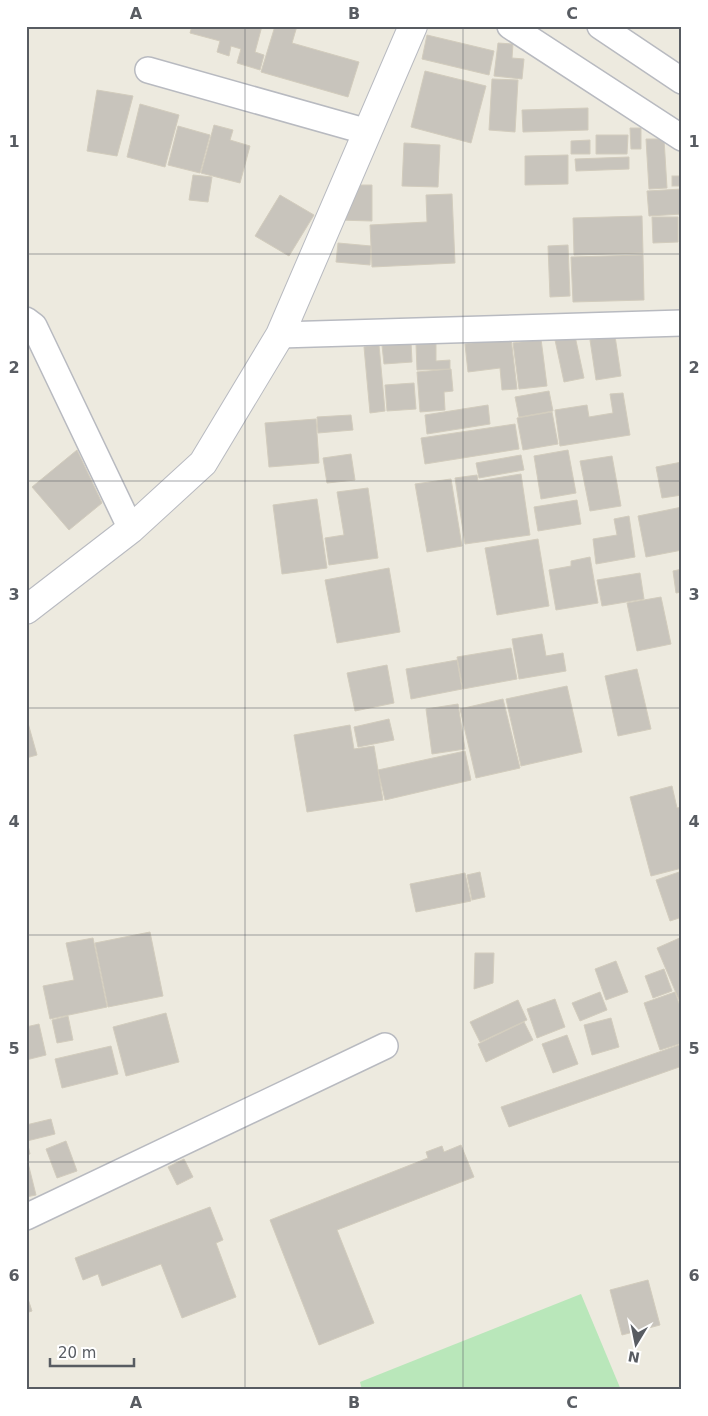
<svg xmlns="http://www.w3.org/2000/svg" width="708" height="1416" font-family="'DejaVu Sans',sans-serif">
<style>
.green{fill:#b9e7ba}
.building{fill:#c8c4bc;stroke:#d2ccbd}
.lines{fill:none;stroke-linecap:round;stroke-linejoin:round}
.minor-casing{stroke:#b8bac0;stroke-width:28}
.tertiary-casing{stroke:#b8bac0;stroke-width:30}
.minor{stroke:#fff;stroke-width:25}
.tertiary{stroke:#fff;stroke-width:28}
.grid{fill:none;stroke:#585c62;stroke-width:1;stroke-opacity:0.55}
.neatline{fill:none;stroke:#585c62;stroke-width:2}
.grid-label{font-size:16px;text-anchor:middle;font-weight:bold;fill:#585c62}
</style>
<rect width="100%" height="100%" fill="#edeadf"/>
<!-- green -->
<path class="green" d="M581 1294 621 1390H362L360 1382Z"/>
<!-- building -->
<g class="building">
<path d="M192 26H262L255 52 264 55 260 70 237 63 241 49 231 46 229 56 217 52 220 41 190 33Z"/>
<path d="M275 26H297L292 43 359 62 348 97 261 72Z"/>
<path d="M427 35 494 51 489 75 422 59Z"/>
<path d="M498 43 513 44 512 58 524 59 522 79 494 76Z"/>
<path d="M425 71 486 86 471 143 411 127Z"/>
<path d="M492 79 518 80 515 132 489 130Z"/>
<path d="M97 90 133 96 117 156 87 151Z"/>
<path d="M140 104 179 115 165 167 127 157Z"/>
<path d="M588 108V130L523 132 522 110Z"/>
<path d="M214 125 233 130 230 140 250 146 240 183 201 173Z"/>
<path d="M178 126 210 135 200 173 168 165Z"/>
<path d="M630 128H641V149H631Z"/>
<path d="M596 135H628L627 154H596Z"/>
<path d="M646 139H664L667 188 649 189Z"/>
<path d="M590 140V154H571V141Z"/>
<path d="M404 143 440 145 438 187 402 186Z"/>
<path d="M568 155V184L525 185V156Z"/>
<path d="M629 157V169L576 171 575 159Z"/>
<path d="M193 175 212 177 208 202 189 200Z"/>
<rect x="672" y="176" width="10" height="10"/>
<path d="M356 185H372V221L338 220Z"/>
<path d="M682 189V214L649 216 647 191Z"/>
<path d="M452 194 455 263 372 267 370 225 427 222 426 195Z"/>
<path d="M280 195 314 215 289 256 255 236Z"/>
<path d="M642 216 643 253 574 255 573 218Z"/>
<path d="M652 217H678V242L653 243Z"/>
<path d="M338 243 371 246 370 265 336 262Z"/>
<path d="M568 245 570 296 550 297 548 246Z"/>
<path d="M643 255 644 300 573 302 571 257Z"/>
<path d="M575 336 584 378 564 382 555 340Z"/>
<path d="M615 336 621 376 596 380 590 340Z"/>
<path d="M511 338 517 389 502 390 500 368 468 372 465 344Z"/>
<path d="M541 339 547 386 519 389 513 343Z"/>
<path d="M411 342 412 362 384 364 382 345Z"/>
<path d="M436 343V361L450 360V369L417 370 416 344Z"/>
<path d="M379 345 385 411 370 413 364 347Z"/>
<path d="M451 369 453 391 444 392 445 410 420 412 417 372Z"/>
<path d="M414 383 416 409 387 411 385 385Z"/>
<path d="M549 391 553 411 519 417 515 397Z"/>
<path d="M623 393 630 435 560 446 555 410 587 405 589 417 613 413 610 394Z"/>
<path d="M488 405 490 424 427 434 425 415Z"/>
<path d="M552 412 558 444 523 450 517 418Z"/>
<path d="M351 415 353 430 318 433 317 417Z"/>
<path d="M316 419 319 463 269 467 265 423Z"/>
<path d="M515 424 519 449 425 464 421 438Z"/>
<path d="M77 450 102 503 69 530 32 487Z"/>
<path d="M568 450 576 493 541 499 534 456Z"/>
<path d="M351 454 355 480 327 483 323 458Z"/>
<path d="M521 455 524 470 479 478 476 463Z"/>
<path d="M612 456 621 506 590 511 580 461Z"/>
<path d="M682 462V495L662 498 656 467Z"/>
<path d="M521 474 530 535 465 544 455 478 477 475 478 481Z"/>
<path d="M451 479 462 546 427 552 415 484Z"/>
<path d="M368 488 378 558 329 565 325 538 344 535 337 492Z"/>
<path d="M317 499 327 568 282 574 273 505Z"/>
<path d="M577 500 581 524 538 531 534 507Z"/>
<path d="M682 507V550L646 557 638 516Z"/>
<path d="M629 516 635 557 596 564 593 539 617 535 614 519Z"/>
<path d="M538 539 549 606 497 615 485 548Z"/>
<path d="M590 557 598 603 556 610 549 570 571 566V561Z"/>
<path d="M389 568 400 632 337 643 325 580Z"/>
<path d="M682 569V592L676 593 673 571Z"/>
<path d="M640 573 644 599 602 606 597 580Z"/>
<path d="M661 597 671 644 637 651 627 603Z"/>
<path d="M542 634 546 656 563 653 566 671 519 679 512 639Z"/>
<path d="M511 648 517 679 463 689 457 657Z"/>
<path d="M457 660 462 689 411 699 406 669Z"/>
<path d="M387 665 394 703 355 711 347 673Z"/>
<path d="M637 669 651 729 618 736 605 676Z"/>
<path d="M567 686 582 752 521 766 506 699Z"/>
<path d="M503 699 520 768 476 778 460 709Z"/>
<path d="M458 704 465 749 432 754 426 709Z"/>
<path d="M26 716 37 755 26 758Z"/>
<path d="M389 719 394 740 358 747 354 727Z"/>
<path d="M350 725 354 749 374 746 383 800 307 812 294 735Z"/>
<path d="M465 751 471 780 385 800 378 770Z"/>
<path d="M672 786 677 808 682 807V868L651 876 630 797Z"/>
<path d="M682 871V917L670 921 656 880Z"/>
<path d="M480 872 485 897 472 900 467 875Z"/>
<path d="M465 873 471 901 416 912 410 884Z"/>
<path d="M150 932 163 996 108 1007 95 943Z"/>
<path d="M682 937V1007L657 948Z"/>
<path d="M93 938 107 1007 50 1019 43 986 74 980 66 943Z"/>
<path d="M475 953H494L493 983 474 989Z"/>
<path d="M616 961 628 992 606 1000 595 969Z"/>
<path d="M664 969 672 991 653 998 645 976Z"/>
<path d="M600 992 607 1010 580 1021 572 1003Z"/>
<path d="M675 992 682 1012V1043L660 1050 644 1003Z"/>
<path d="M555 999 565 1027 537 1038 527 1009Z"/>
<path d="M518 1000 527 1020 480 1042 470 1022Z"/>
<path d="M166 1013 179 1062 126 1076 113 1027Z"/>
<path d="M68 1016 73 1040 57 1043 52 1020Z"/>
<path d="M611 1018 619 1047 592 1055 584 1025Z"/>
<path d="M524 1022 533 1040 486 1062 478 1044Z"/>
<path d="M39 1024 46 1055 26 1060V1027Z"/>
<path d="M567 1035 578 1064 553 1073 542 1044Z"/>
<path d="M682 1044V1066L509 1127 501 1107Z"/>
<path d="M111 1046 118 1074 62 1088 55 1059Z"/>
<path d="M51 1119 55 1134 27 1141 30 1154 26 1155 36 1195 26 1197V1125Z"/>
<path d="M66 1141 77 1171 57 1178 46 1149Z"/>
<path d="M461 1145 474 1177 337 1230 374 1323 319 1345 270 1220 428 1158 426 1152 442 1146 444 1152Z"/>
<path d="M184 1159 193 1177 177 1185 168 1167Z"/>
<path d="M210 1207 223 1240 216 1243 236 1297 182 1318 161 1264 102 1286 98 1274 83 1280 75 1258Z"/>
<path d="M648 1280 660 1325 622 1335 610 1290Z"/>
<path d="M26 1293 32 1311 26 1313Z"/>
</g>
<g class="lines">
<!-- minor casing -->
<g class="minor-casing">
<g id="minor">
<path d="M510 26 682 138"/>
<path d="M600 26 682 81"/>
<path d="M148 70 368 132"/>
<path d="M26 320 34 326 131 529"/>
<path d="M280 335 682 323"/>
<path d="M26 1217 385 1046"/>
</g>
</g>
<!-- tertiary casing -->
<g class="tertiary-casing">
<path id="tertiary" d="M26 610 131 529 203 463 280 335 413 26"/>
</g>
<!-- minor -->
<use href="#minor" class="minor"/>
<!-- tertiary -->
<use href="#tertiary" class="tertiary"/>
</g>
<!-- grid -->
<path class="grid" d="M245 26V1390M463 26V1390M26 254H682M26 481H682M26 708H682M26 935H682M26 1162H682"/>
<!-- border -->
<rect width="708" height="1416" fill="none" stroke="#ffffff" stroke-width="55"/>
<!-- north arrow -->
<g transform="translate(636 1344) rotate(190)" stroke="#ffffff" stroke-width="4" paint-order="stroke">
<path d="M0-4L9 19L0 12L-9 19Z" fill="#585c62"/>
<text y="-8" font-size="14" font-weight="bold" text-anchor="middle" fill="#585c62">N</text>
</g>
<!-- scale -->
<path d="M50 1358v8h84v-8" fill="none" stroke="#585c62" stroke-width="2.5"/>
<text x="58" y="1358" font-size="15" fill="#585c62" stroke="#ffffff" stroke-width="4" paint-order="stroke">20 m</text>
<rect x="28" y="28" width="652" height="1360" class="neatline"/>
<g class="grid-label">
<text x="136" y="19">A</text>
<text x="354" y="19">B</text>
<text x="572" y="19">C</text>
<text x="14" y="147">1</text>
<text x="694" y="147">1</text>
<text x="14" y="373">2</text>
<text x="694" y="373">2</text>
<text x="14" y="600">3</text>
<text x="694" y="600">3</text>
<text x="14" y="827">4</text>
<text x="694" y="827">4</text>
<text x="14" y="1054">5</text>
<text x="694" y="1054">5</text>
<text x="14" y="1281">6</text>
<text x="694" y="1281">6</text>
<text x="136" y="1408">A</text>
<text x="354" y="1408">B</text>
<text x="572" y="1408">C</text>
</g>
</svg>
